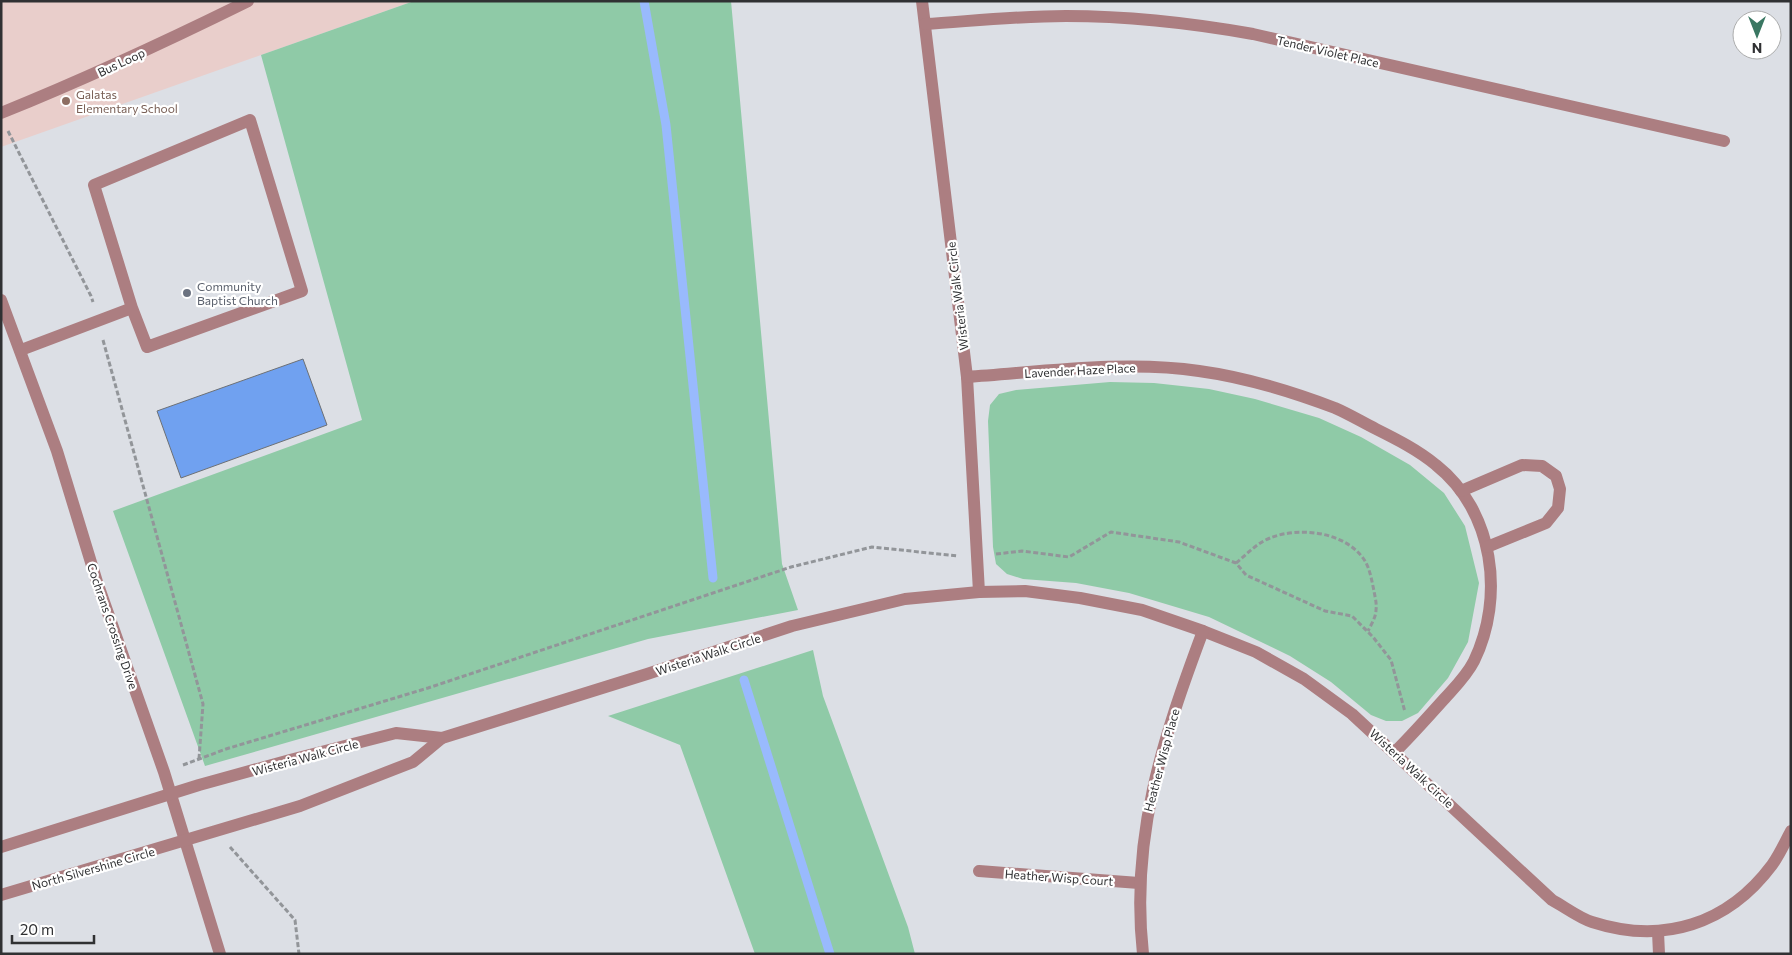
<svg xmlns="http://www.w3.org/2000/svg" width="1792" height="955" font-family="Commissioner,sans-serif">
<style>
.education{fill:#e9cecb}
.green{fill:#8fcaa7}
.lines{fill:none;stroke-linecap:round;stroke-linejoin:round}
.stream{stroke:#99bafd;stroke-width:9}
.building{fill:#70a1f0;stroke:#6c7075}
.path{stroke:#929599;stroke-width:3;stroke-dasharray:5 2.5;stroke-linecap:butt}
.minor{stroke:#ac7e81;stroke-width:12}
.education-dot{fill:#8d6e63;stroke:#fff;stroke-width:2}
.worship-dot{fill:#6b7280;stroke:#fff;stroke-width:2}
.labels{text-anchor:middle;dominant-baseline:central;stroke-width:4.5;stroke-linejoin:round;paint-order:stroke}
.street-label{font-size:12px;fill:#303133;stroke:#fff}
.education-label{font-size:12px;fill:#785e54;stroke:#fff;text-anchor:start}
.worship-label{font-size:12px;fill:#5b616d;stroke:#fff;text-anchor:start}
</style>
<rect width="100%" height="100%" fill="#dcdfe5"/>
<!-- education -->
<path class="education" d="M1 1H414L1 147Z"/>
<!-- green -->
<g class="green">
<path d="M414 1H731L782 564 798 610 648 639 205 766 113 511 362 420 261 55Z"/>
<path d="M1110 382 1154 383 1209 389 1255 399 1319 418 1361 437 1410 465 1444 493 1465 526 1479 583 1468 642 1448 678 1418 713 1402 721H1386L1371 715 1331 682 1290 656 1209 617 1129 593 1076 583 1023 579 1007 574 996 564 993 547 988 421 990 405 999 394 1016 390Z"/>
<path d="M813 650 823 696 908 927 915 954H755L680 745 608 716Z"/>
</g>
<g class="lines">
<!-- stream -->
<g class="stream">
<path d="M644 1 666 125 713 578"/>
<path d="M744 680 830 954"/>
</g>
</g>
<!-- building -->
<path class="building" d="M303 359 327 425 181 478 157 411Z"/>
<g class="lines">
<!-- path -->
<g class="path">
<path d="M8 131 91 296 93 302"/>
<path d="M103 340 203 704 199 759"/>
<path d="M996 554 1022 551 1069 557 1111 532 1179 542 1236 563 1246 575 1325 611 1352 616 1373 637 1391 660 1405 712"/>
<path d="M1236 563C1247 554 1257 543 1270 538 1300 526 1347 532 1365 561 1370 569 1372 582 1374 591 1375 597 1377 604 1376 610 1376 617 1371 625 1368 631"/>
<path d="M183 765 226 749 428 688 791 567 872 547 958 556"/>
<path d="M230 847 295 920 299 954"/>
</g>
<!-- minor -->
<g class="minor">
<path d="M922 1 967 377 979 592"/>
<path d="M925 24C972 21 1020 16 1066 16 1129 16 1191 23 1253 34L1724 141"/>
<path d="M1 113C85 79 167 41 248 1"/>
<path d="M1 300 57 451 97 582 164 772 220 954"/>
<path d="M21 350 132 308 147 347 302 291 250 120 94 185 132 308"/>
<path d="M967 377C1041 372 1126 360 1199 371 1243 377 1293 392 1335 408 1349 414 1362 422 1376 429 1396 439 1418 450 1436 465 1494 511 1505 597 1474 661 1467 675 1456 686 1446 697 1429 716 1413 734 1395 752"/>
<path d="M1461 491 1522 465 1542 466 1556 476 1560 489 1558 508 1546 523 1487 547"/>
<path d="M1 847 199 785 290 760 396 733 442 738"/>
<path d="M979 871 1139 883"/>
<path d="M1 895 300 806 413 762 442 738 647 674 792 626 905 599 979 592 1025 591 1080 598 1142 610 1203 631 1256 652 1304 679 1352 714 1552 900C1565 907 1579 918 1592 922 1663 945 1728 924 1772 865 1780 854 1785 842 1791 831"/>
<path d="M1658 932 1659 954"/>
<path d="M1143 954C1130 837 1163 738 1203 631"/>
</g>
</g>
<!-- markers -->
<circle class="education-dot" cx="66" cy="101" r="5"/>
<circle class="worship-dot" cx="187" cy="293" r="5"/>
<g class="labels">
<!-- street labels -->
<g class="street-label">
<text transform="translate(1328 51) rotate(13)">Tender Violet Place</text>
<text transform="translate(121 62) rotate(-25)">Bus Loop</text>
<text transform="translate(957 296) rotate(-97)">Wisteria Walk Circle</text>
<text transform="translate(1080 370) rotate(-3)">Lavender Haze Place</text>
<text transform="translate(113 626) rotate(71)">Cochrans Crossing Drive</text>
<text transform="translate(708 654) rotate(-18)">Wisteria Walk Circle</text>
<text transform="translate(305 757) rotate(-15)">Wisteria Walk Circle</text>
<text transform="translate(1161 760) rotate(-75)">Heather Wisp Place</text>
<text transform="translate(1412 768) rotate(43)">Wisteria Walk Circle</text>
<text transform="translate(93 868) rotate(-16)">North Silvershine Circle</text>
<text transform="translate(1059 877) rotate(4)">Heather Wisp Court</text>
</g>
<!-- education labels -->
<g class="education-label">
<text x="76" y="94">Galatas<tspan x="76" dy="14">Elementary School</tspan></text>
</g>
<!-- worship labels -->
<g class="worship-label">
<text x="197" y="286">Community<tspan x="197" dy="14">Baptist Church</tspan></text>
</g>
</g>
<!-- border -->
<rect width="1792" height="955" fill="none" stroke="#303133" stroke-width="5"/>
<!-- north arrow -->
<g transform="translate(1757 35) rotate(180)"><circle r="24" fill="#ffffff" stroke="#acadad"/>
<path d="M0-4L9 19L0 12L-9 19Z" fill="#3a7762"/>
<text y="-8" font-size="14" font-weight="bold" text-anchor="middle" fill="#303133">N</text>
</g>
<!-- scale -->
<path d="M12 935v8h82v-8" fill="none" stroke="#303133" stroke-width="2.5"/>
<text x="20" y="935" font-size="15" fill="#303133" stroke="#ffffff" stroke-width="4" paint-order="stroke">20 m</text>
</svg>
